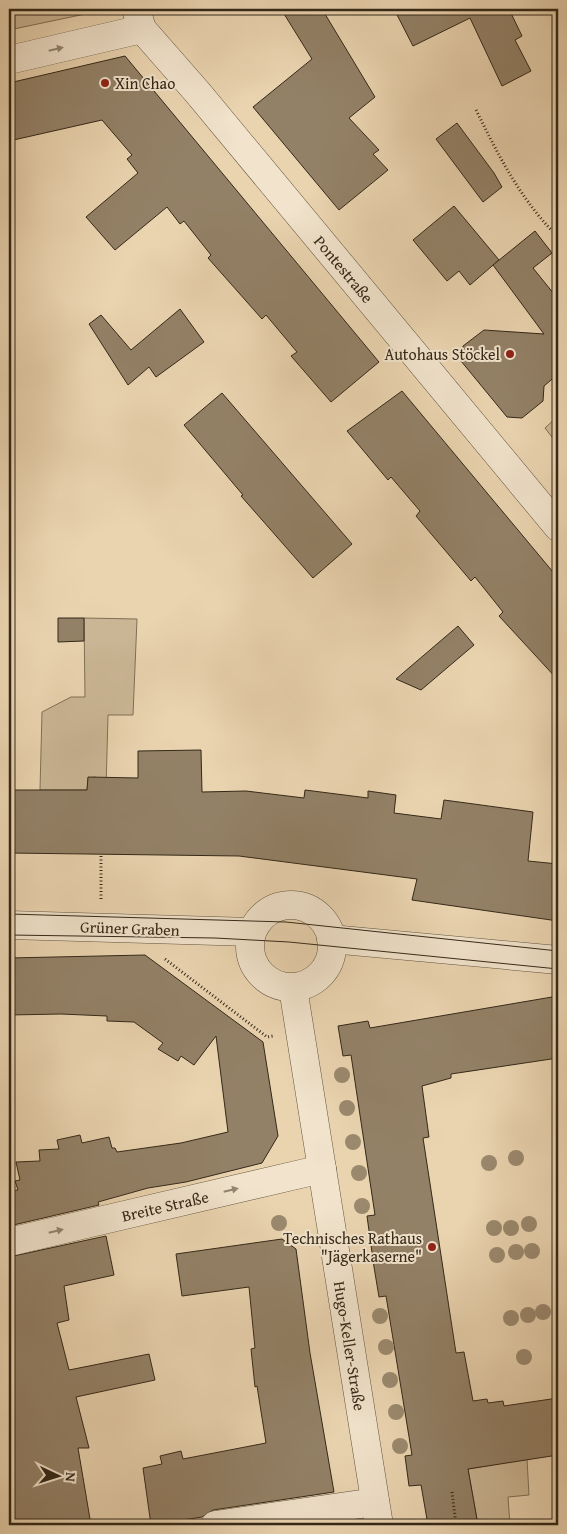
<svg xmlns="http://www.w3.org/2000/svg" width="567" height="1534" font-family="'Gentium Book Plus',serif">
<style>
.green{fill:#cbb796;stroke:#807057}
.building{fill:#938167;stroke:#342818}
.lines{fill:none;stroke-linecap:round;stroke-linejoin:round}
.minor-casing{stroke:#62533e;stroke-width:29}
.path{stroke:#342818;stroke-width:3;stroke-dasharray:1 2.5;stroke-linecap:butt}
.minor{stroke:#f1e3cc;stroke-width:28}
.tram{stroke:#342818;stroke-width:1}
.tree{fill:#9b896e}
.oneway{fill:#928672}
.poi-dot{fill:#8f2418;stroke:#f1e3cc;stroke-width:2}
.labels{text-anchor:middle;dominant-baseline:central;stroke-width:4;stroke-linejoin:round;paint-order:stroke}
.poi-label{font-size:16px;fill:#342818;stroke:#f1e3cc;text-anchor:end}
.street-label{font-size:16px;fill:#342818;stroke:#f1e3cc}
</style>
<rect width="100%" height="100%" fill="#ead4b0"/>
<filter id="stains"><feTurbulence type="fractalNoise" baseFrequency=".004" numOctaves="4"/><feColorMatrix values="0 0 0 0 .2 0 0 0 0 .09 0 0 0 0 .02 0 0 0 .5 -.17"/></filter>
<radialGradient id="worn" r=".72"><stop offset=".6" stop-color="#630" stop-opacity="0"/><stop offset="1" stop-color="#630" stop-opacity=".3"/></radialGradient>
<!-- green -->
<g class="green">
<path d="M9 9H109L9 30Z"/>
<path d="M558 416V445L545 428Z"/>
<path d="M84 618 137 619 133 715H108L106 790 96 777 88 778 87 790H40L42 712 71 697H85Z"/>
<path d="M527 1459 529 1495 508 1497 510 1525H478L468 1469Z"/>
</g>
<!-- building -->
<g class="building">
<path d="M281 9H322L375 97 349 118 379 150 373 154 388 170 339 210 253 107 312 59Z"/>
<path d="M394 9H509L522 36 515 40 531 71 502 86 470 18 413 46Z"/>
<path d="M125 56 379 362 331 402 291 356 297 352 266 315 262 319 208 258 211 255 184 221 180 224 167 207 115 250 86 217 138 173 127 159 132 155 102 120 9 141V83Z"/>
<path d="M457 123 494 173 502 187 483 202 436 139Z"/>
<path d="M454 206 499 260 470 285 459 271 447 281 413 240Z"/>
<path d="M535 231 552 253 533 268 558 299V374L544 386 543 401 522 418 507 417 461 361 463 346 484 330 544 334 493 265Z"/>
<path d="M180 309 204 342 156 377 149 367 128 385 89 324 101 315 131 350Z"/>
<path d="M402 391 558 578V680L499 616 503 612 475 577 471 581 416 516 420 511 391 477 388 480 347 431Z"/>
<path d="M222 393 352 544 313 578 241 496 243 495 184 425Z"/>
<path d="M58 618H84V641L58 642Z"/>
<path d="M458 626 474 645 421 690 396 679Z"/>
<path d="M201 750 202 792 246 791 304 798 305 790 368 798V791L396 795 394 813 441 819 444 800 533 812 528 861 558 864V921L412 900 417 879 239 856 9 853V790H87L88 777 138 778V751Z"/>
<path d="M145 955 263 1042 278 1136 262 1163 186 1182 148 1188 98 1202 99 1205 9 1226V1191L18 1190 15 1181 20 1180 16 1162 40 1161 39 1150 59 1149 57 1140 80 1135 82 1143 109 1137 112 1148H115L117 1152 181 1143 228 1132 216 1036 194 1065 181 1056 178 1061 158 1049 163 1043 134 1022 107 1021V1016L61 1014 9 1015V958Z"/>
<path d="M558 996V1058L451 1074V1078L422 1086 429 1137 423 1138 456 1353 464 1352 473 1401 487 1399 488 1403 503 1401 504 1406 558 1398V1455L468 1469 478 1525H428L421 1485 409 1486 405 1456 412 1455 386 1296 379 1297 374 1267 367 1216 375 1215 351 1055 343 1056 338 1026 368 1021 370 1028Z"/>
<path d="M106 1236 114 1275 64 1286 69 1320 57 1323 69 1370 149 1354 155 1380 76 1397 89 1448H78L91 1525H15L9 1479V1257Z"/>
<path d="M282 1239 296 1249 310 1353 334 1492 213 1510 202 1517 151 1525 143 1468 162 1464 160 1456 181 1451 183 1459 266 1443 257 1386 255 1387 251 1349 255 1348 249 1287 182 1296 176 1254Z"/>
</g>
<g class="lines">
<!-- minor casing -->
<g class="minor-casing">
<g id="minor">
<path d="M136 9 142 29 198 93 558 527"/>
<path d="M9 60 142 29"/>
<circle cx="291" cy="946" r="41"/>
<path d="M9 925 252 932"/>
<path d="M331 939 558 960"/>
<path d="M293 988 379 1525"/>
<path d="M9 1242 322 1169"/>
<path d="M215 1525 375 1502"/>
</g>
</g>
<!-- path -->
<g class="path">
<path d="M476 110C495 148 512 183 539 216 545 223 550 230 558 235"/>
<path d="M101 899V854"/>
<path d="M165 959 267 1037 273 1036"/>
<path d="M452 1492 456 1525"/>
</g>
<!-- minor -->
<use href="#minor" class="minor"/>
<!-- tram -->
<g class="tram">
<path d="M9 914 286 922 558 951"/>
<path d="M9 935 215 938 289 942 558 969"/>
</g>
</g>
<!-- trees -->
<g class="tree">
<circle cx="342" cy="1075" r="8"/>
<circle cx="347" cy="1108" r="8"/>
<circle cx="353" cy="1142" r="8"/>
<circle cx="516" cy="1158" r="8"/>
<circle cx="489" cy="1163" r="8"/>
<circle cx="359" cy="1173" r="8"/>
<circle cx="362" cy="1206" r="8"/>
<circle cx="279" cy="1223" r="8"/>
<circle cx="529" cy="1224" r="8"/>
<circle cx="494" cy="1228" r="8"/>
<circle cx="511" cy="1228" r="8"/>
<circle cx="532" cy="1251" r="8"/>
<circle cx="516" cy="1252" r="8"/>
<circle cx="497" cy="1255" r="8"/>
<circle cx="543" cy="1312" r="8"/>
<circle cx="528" cy="1315" r="8"/>
<circle cx="380" cy="1316" r="8"/>
<circle cx="511" cy="1318" r="8"/>
<circle cx="386" cy="1347" r="8"/>
<circle cx="524" cy="1357" r="8"/>
<circle cx="390" cy="1380" r="8"/>
<circle cx="396" cy="1412" r="8"/>
<circle cx="400" cy="1446" r="8"/>
</g>
<!-- one-way arrows -->
<defs><path id="oneway-solid" d="M-6-.8H1V-3.2L6.5 0L1 3.2V.8H-6Z" transform="scale(1.25)"/></defs>
<g class="oneway">
<use href="#oneway-solid" transform="translate(56 49) rotate(-13)"/>
<use href="#oneway-solid" transform="translate(231 1190) rotate(-13)"/>
<use href="#oneway-solid" transform="translate(56 1231) rotate(-13)"/>
</g>
<!-- markers -->
<g class="poi-dot">
<circle cx="105" cy="83" r="5"/>
<circle cx="510" cy="354" r="5"/>
<circle cx="432" cy="1247" r="5"/>
</g>
<g class="labels">
<!-- poi labels -->
<g class="poi-label">
<text x="115" y="83" text-anchor="start">Xin Chao</text>
<text x="500" y="354">Autohaus Stöckel</text>
<text x="422" y="1238">Technisches Rathaus<tspan x="422" dy="18">"Jägerkaserne"</tspan></text>
</g>
<!-- street labels -->
<g class="street-label">
<text transform="translate(344 269) rotate(50)">Pontestraße</text>
<text transform="translate(130 928) rotate(2)">Grüner Graben</text>
<text transform="translate(165 1206) rotate(-13)">Breite Straße</text>
<text transform="translate(350 1346) rotate(81)">Hugo-Keller-Straße</text>
</g>
</g>
<!-- margin -->
<rect width="567" height="1534" fill="none" stroke="#ead4b0" stroke-width="30"/>
<rect x="10" y="10" width="547" height="1514" fill="none" stroke="#342818" stroke-width="2.5"/>
<rect x="15" y="15" width="537" height="1504" fill="none" stroke="#342818"/>
<!-- north arrow -->
<g transform="translate(58 1476) rotate(94)" stroke="#f1e3cc" stroke-width="4" paint-order="stroke">
<path d="M0-4L9 19L0 12L-9 19Z" fill="#342818"/>
<text y="-8" font-size="14" font-weight="bold" text-anchor="middle" fill="#342818">N</text>
</g>
<rect width="100%" height="100%" filter="url(#stains)"/>
<rect width="100%" height="100%" fill="url(#worn)"/>
</svg>
